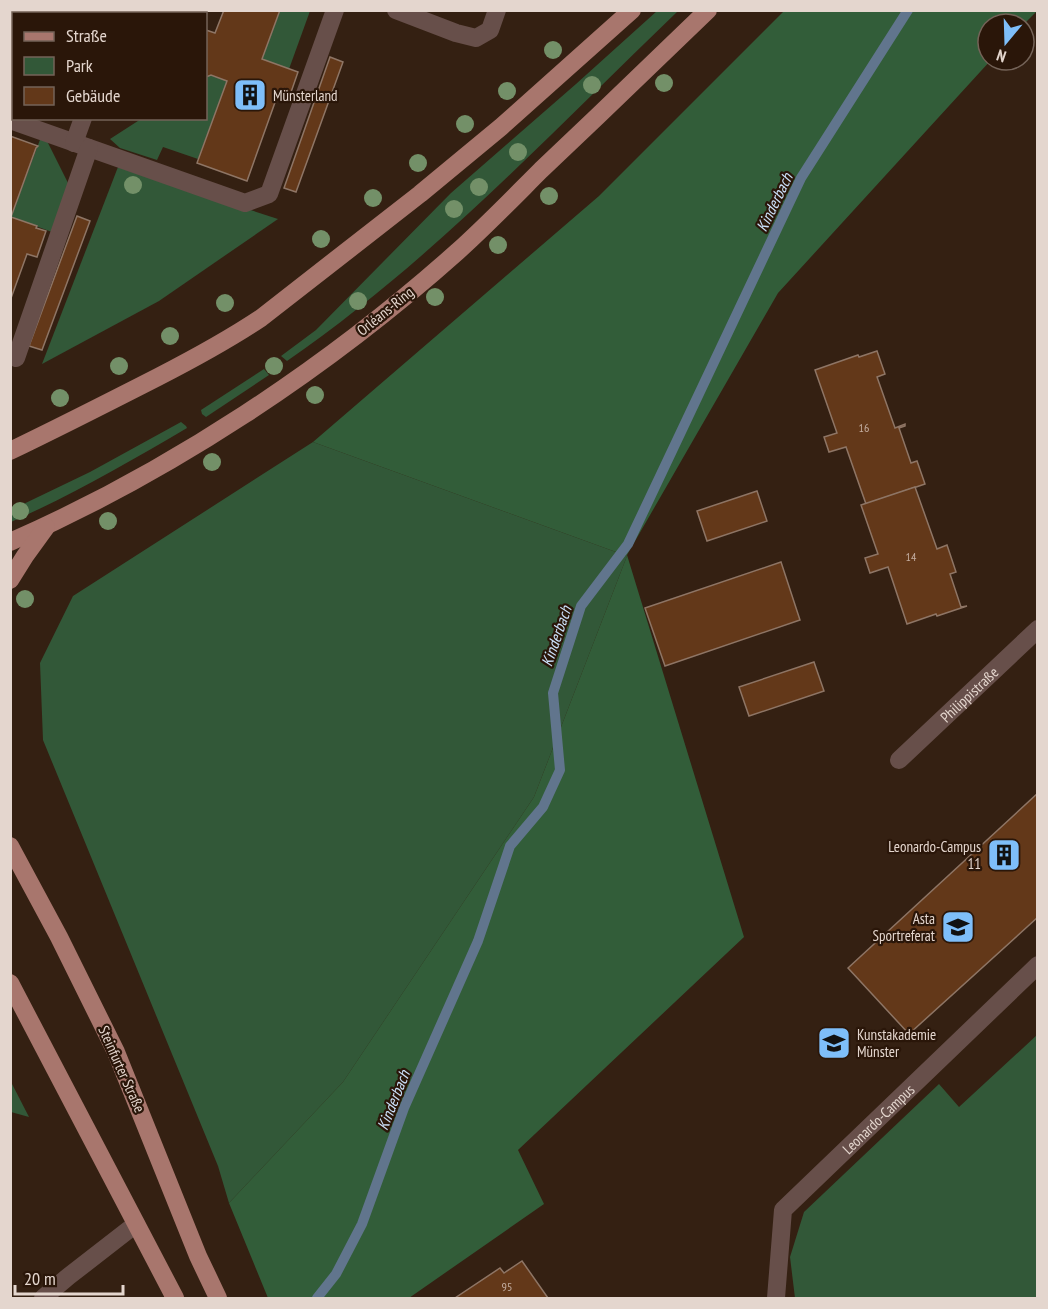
<svg xmlns="http://www.w3.org/2000/svg" width="1048" height="1309" font-family="'PT Sans Narrow',sans-serif">
<style>
.green{fill:#325838}
.forest{fill:#325d39}
.lines{fill:none;stroke-linecap:round;stroke-linejoin:round}
.stream{stroke:#61758d;stroke-width:10}
.building{fill:#633819;stroke:#8e7565;stroke-width:1.5}
.lane{stroke:#674f4a;stroke-width:18}
.street{stroke:#674f4a;stroke-width:18}
.primary{stroke:#a8766d;stroke-width:18}
.tree{fill:#739068}
.labels{text-anchor:middle;dominant-baseline:central;stroke-width:4.5;stroke-linejoin:round;paint-order:stroke}
.number-label{font-size:12px;fill:#c4aea1}
.poi-label{font-size:15px;fill:#e4d6ce;stroke:#2a1609;text-anchor:start}
.street-label{font-size:15px;fill:#e4d6ce;stroke:#2a1609}
.water-label{font-size:16px;font-style:italic;fill:#cce2fb;stroke:#2a1609}
</style>
<rect width="100%" height="100%" fill="#342012"/>
<!-- green -->
<g class="green">
<path d="M280 11H310L289 69 262 59Z"/>
<path d="M657 11H678C552 132 432 261 287 361L281 356 316 330 451 193 576 84Z"/>
<path d="M211 75 227 81 198 159 163 147 157 160 120 148 110 139 141 119 206 118V77Z"/>
<path d="M41 137 46 139 69 185 52 232 11 217Z"/>
<path d="M118 167 278 219 159 301 42 364Z"/>
<path d="M264 369 269 375 206 417 202 414 201 410Z"/>
<path d="M181 422 186 426 187 428C129 462 72 495 11 522V510L90 472Z"/>
<path d="M313 442 627 556 534 797 343 1082 229 1203 218 1166 43 740 40 663 73 596Z"/>
<path d="M1037 1035V1298H795L790 1257 804 1212 939 1084 959 1107Z"/>
<path d="M11 1082 29 1117 11 1112Z"/>
</g>
<!-- forest -->
<path class="forest" d="M785 10 1037 11 1024 24H988V60H991L778 293 627 555 744 937 518 1150 544 1204 409 1298H268L229 1203 343 1082 534 797 627 556 313 442 599 196Z"/>
<g class="lines">
<!-- stream -->
<path class="stream" d="M317 1298 336 1274 362 1224 404 1108 478 941 510 846 543 807 560 770 553 693 581 606 628 544 801 178 908 10"/>
</g>
<!-- building -->
<g class="building">
<path d="M224 10H280L262 59 298 72 289 98 278 94 247 181 197 163 227 81 211 75 206 77V30L215 33Z"/>
<path d="M330 57 343 62 296 192 284 188Z"/>
<path d="M10 136 38 146 36 148 11 217 37 226 36 228 46 231 37 257 27 254 10 301Z"/>
<path d="M77 216 90 221 42 350 29 346Z"/>
<path d="M877 351 885 374 877 377 895 428 905 424V426L899 428 911 463 917 461 925 484 866 504 846 447 829 452 824 437 837 433 815 370 858 355 859 357Z"/>
<path d="M915 487 937 549 947 545 956 572 950 574 961 607 967 606 937 616 936 614 907 624 888 567 870 573 865 558 878 554 861 505Z"/>
<path d="M757 491 767 521 707 541 697 511Z"/>
<path d="M781 562 800 620 665 666 645 608Z"/>
<path d="M814 662 824 691 749 716 739 687Z"/>
<path d="M1038 793V917L909 1034 848 968Z"/>
<path d="M522 1261 548 1298H455L500 1268 504 1273Z"/>
</g>
<g class="lines">
<!-- lane -->
<g class="lane">
<path d="M396 10 456 33 476 38 490 30 497 10"/>
<path d="M120 14 121 10"/>
<path d="M10 120 245 203 269 194 335 10"/>
<path d="M74 143 83 118"/>
<path d="M16 358 89 148"/>
<path id="s1" d="M776 1298 783 1210 1038 965"/>
</g>
<!-- street -->
<g class="street">
<path id="s2" d="M899 760 1038 629"/>
<path d="M43 1298 69 1276 136 1224"/>
</g>
<!-- primary -->
<g class="primary">
<path d="M10 451C60 427 109 402 158 377 193 359 228 340 261 318L420 194 501 127 632 10"/>
<path d="M10 542C170 472 327 368 457 252 486 226 513 198 541 170 597 117 652 64 708 10"/>
<path d="M10 580 25 556 46 527"/>
<path d="M10 846 59 937 116 1052 198 1256 218 1298"/>
<path d="M10 983 175 1298"/>
</g>
</g>
<!-- trees -->
<g class="tree">
<circle cx="553" cy="50" r="9"/>
<circle cx="664" cy="83" r="9"/>
<circle cx="592" cy="85" r="9"/>
<circle cx="507" cy="91" r="9"/>
<circle cx="465" cy="124" r="9"/>
<circle cx="518" cy="152" r="9"/>
<circle cx="418" cy="163" r="9"/>
<circle cx="133" cy="185" r="9"/>
<circle cx="479" cy="187" r="9"/>
<circle cx="549" cy="196" r="9"/>
<circle cx="373" cy="198" r="9"/>
<circle cx="454" cy="209" r="9"/>
<circle cx="321" cy="239" r="9"/>
<circle cx="498" cy="245" r="9"/>
<circle cx="435" cy="297" r="9"/>
<circle cx="358" cy="301" r="9"/>
<circle cx="225" cy="303" r="9"/>
<circle cx="170" cy="336" r="9"/>
<circle cx="119" cy="366" r="9"/>
<circle cx="274" cy="366" r="9"/>
<circle cx="315" cy="395" r="9"/>
<circle cx="60" cy="398" r="9"/>
<circle cx="212" cy="462" r="9"/>
<circle cx="20" cy="511" r="9"/>
<circle cx="108" cy="521" r="9"/>
<circle cx="25" cy="599" r="9"/>
</g>
<!-- icons -->
<defs>
<g id="building-square" transform="scale(1.725)"><rect x="-9" y="-9" width="18" height="18" rx="4" fill="#7ebef9" stroke="#2a1609"/><path d="M-4-6H4V6H1V3H-1V6H-4ZM-2.5-4.3h1.7v1.8h-1.7ZM.8-4.3h1.7v1.8H.8ZM-2.5-1h1.7V.8h-1.7ZM.8-1h1.7V.8H.8Z" fill="#111"/></g>
<g id="university-square" transform="scale(1.725)"><rect x="-9" y="-9" width="18" height="18" rx="4" fill="#7ebef9" stroke="#2a1609"/><path d="M0-5L7-2L0 1L-7-2ZM-4 1L0 2.5L4 1V4Q0 6-4 4Z" fill="#111"/></g>
</defs>
<g fill-rule="evenodd">
<use href="#building-square" x="250" y="95"/>
<use href="#building-square" x="1004" y="855"/>
<use href="#university-square" x="958" y="927"/>
<use href="#university-square" x="834" y="1043"/>
</g>
<g class="labels">
<!-- number labels -->
<g class="number-label">
<text x="864" y="427">16</text>
<text x="911" y="556">14</text>
<text x="507" y="1286">95</text>
</g>
<!-- poi labels -->
<g class="poi-label">
<text x="273" y="95">Münsterland</text>
<text x="981" y="846" text-anchor="end">Leonardo-Campus<tspan x="981" dy="17">11</tspan></text>
<text x="935" y="918" text-anchor="end">Asta<tspan x="935" dy="17">Sportreferat</tspan></text>
<text x="857" y="1034">Kunstakademie<tspan x="857" dy="17">Münster</tspan></text>
</g>
<!-- street labels -->
<g class="street-label">
<text transform="translate(385 311) rotate(-39)">Orléans-Ring</text>
<text stroke="none"><textPath href="#s2" startOffset="96">Philippistraße</textPath></text>
<text transform="translate(122 1069) rotate(66)">Steinfurter Straße</text>
<text stroke="none"><textPath href="#s1" startOffset="220">Leonardo-Campus</textPath></text>
</g>
<!-- water labels -->
<g class="water-label">
<text transform="translate(774 202) rotate(-64)">Kinderbach</text>
<text transform="translate(556 636) rotate(-71)">Kinderbach</text>
<text transform="translate(393 1100) rotate(-68)">Kinderbach</text>
</g>
</g>
<!-- border -->
<rect width="1048" height="1309" fill="none" stroke="#e4d6ce" stroke-width="24"/>
<!-- legend -->
<rect x="12" y="12" width="195" height="108" fill="#2a1609" stroke="#746358" stroke-width="1.5"/>
<rect x="24" y="32" width="30" height="9" fill="#a8766d" stroke="#746358" stroke-width="1.5"/>
<text x="66" y="42" font-size="18" fill="#e4d6ce">Straße</text>
<rect x="24" y="57" width="30" height="18" fill="#325838" stroke="#746358" stroke-width="1.5"/>
<text x="66" y="72" font-size="18" fill="#e4d6ce">Park</text>
<rect x="24" y="87" width="30" height="18" fill="#633819" stroke="#746358" stroke-width="1.5"/>
<text x="66" y="102" font-size="18" fill="#e4d6ce">Gebäude</text>
<!-- north arrow -->
<g transform="translate(1006 42) rotate(199)"><circle r="28" fill="#2a1609" stroke="#746358" stroke-width="1.5"/>
<path d="M0-4.5L10 22L0 15L-10 22Z" fill="#7ebef9"/>
<text y="-9" font-size="16" font-weight="bold" text-anchor="middle" fill="#e4d6ce">N</text>
</g>
<!-- scale -->
<path d="M15 1285v9h108v-9" fill="none" stroke="#e4d6ce" stroke-width="3"/>
<text x="24" y="1285" font-size="18" fill="#e4d6ce" stroke="#2a1609" stroke-width="4.5" paint-order="stroke">20 m</text>
</svg>
